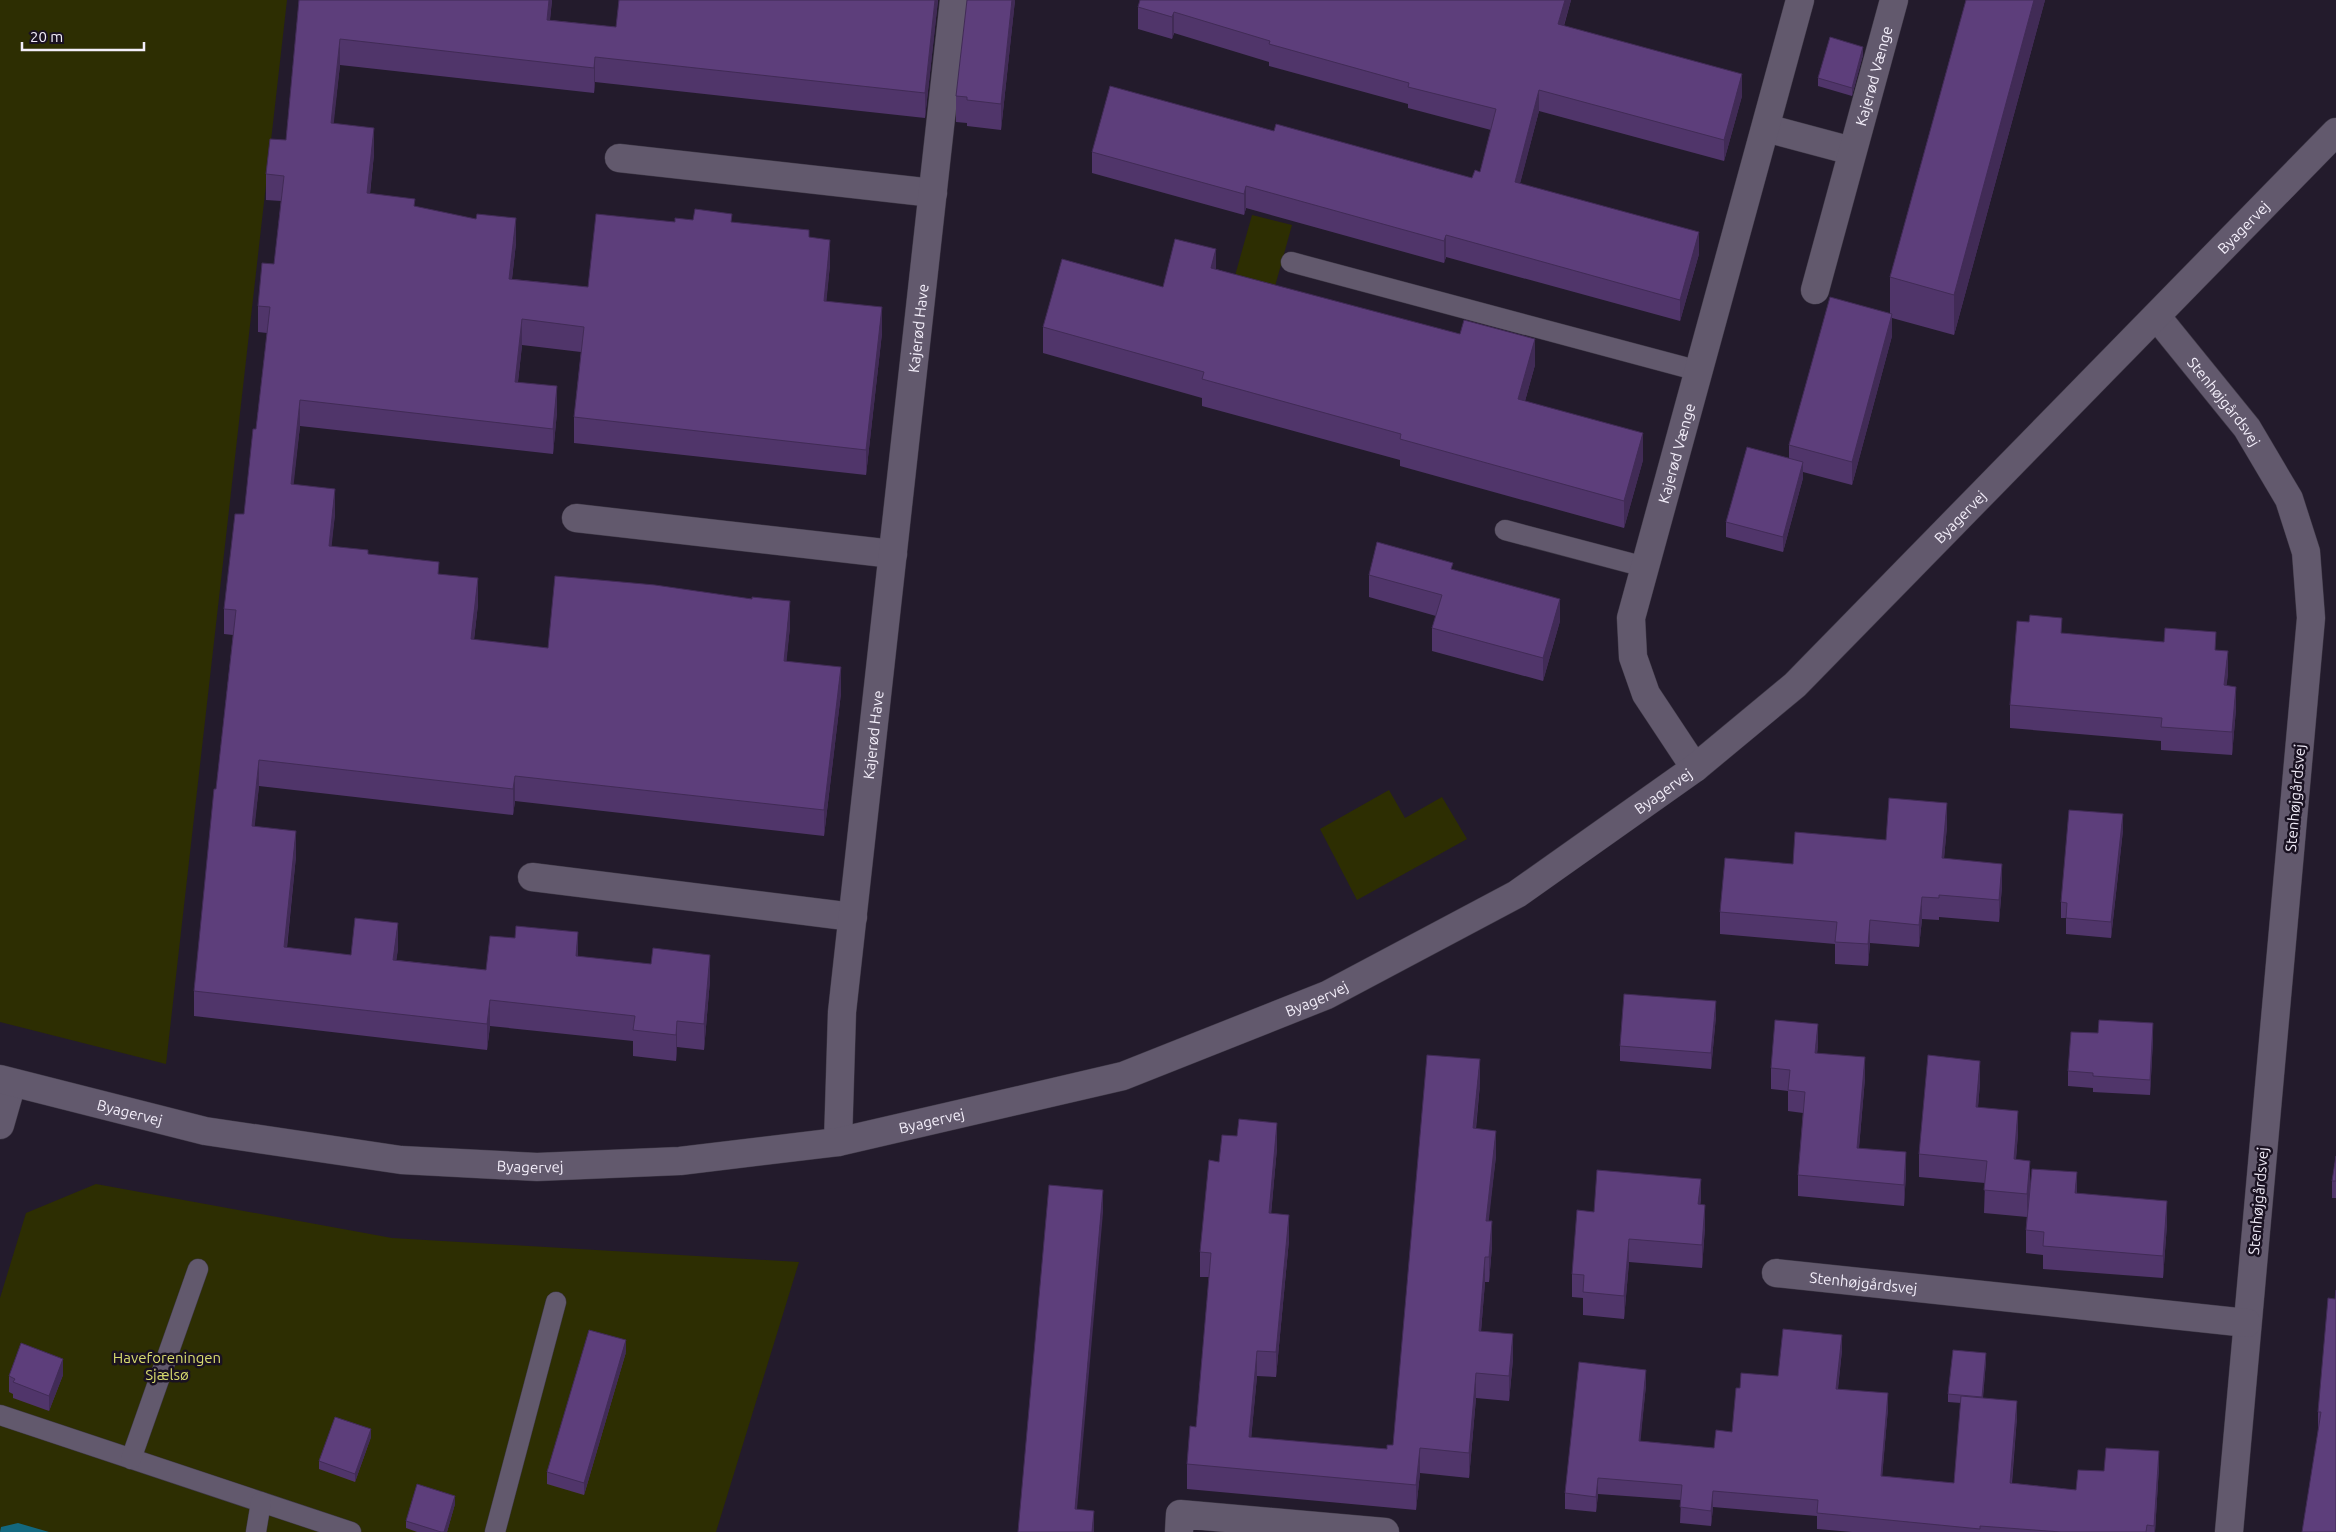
<svg xmlns="http://www.w3.org/2000/svg" width="2336" height="1532" font-family="Ubuntu,sans-serif">
<style>
.green{fill:#2d2e02}
.water{fill:#13687e}
.lines{fill:none;stroke-linecap:round;stroke-linejoin:round}
.service-casing{stroke:#3f3947;stroke-width:21}
.minor-casing{stroke:#3f3947;stroke-width:29}
.tertiary-casing{stroke:#3f3947;stroke-width:29}
.service{stroke:#62596d;stroke-width:20}
.minor{stroke:#62596d;stroke-width:28}
.tertiary{stroke:#62596d;stroke-width:28}
.wall{fill:#50356a}
.shaded-wall{fill:#412b56}
.building{fill:#5d3e7b;stroke:#412b56}
.labels{text-anchor:middle;dominant-baseline:central;stroke-width:5;stroke-linejoin:round;paint-order:stroke}
.street-label{font-size:15px;fill:#f3eefa;stroke:#1a1222}
.park-label{font-size:15px;fill:#d9dc6f;stroke:#1a1222}
</style>
<rect width="100%" height="100%" fill="#231b2c"/>
<!-- green -->
<g class="green">
<path d="M0 0H287L166 1064 0 1022Z"/>
<path d="M1252 215 1292 225 1269 308 1229 297Z"/>
<path d="M1389 790 1405 818 1442 797 1467 839 1357 900 1320 829Z"/>
<path d="M96 1184 392 1238 799 1262 716 1532H0V1298L26 1213Z"/>
</g>
<!-- water -->
<path class="water" d="M18 1523 49 1532H0L1 1527Z"/>
<g class="lines">
<!-- service casing -->
<g class="service-casing">
<g id="service">
<path d="M1291 262 1699 371"/>
<path d="M1505 530 1645 567"/>
<path d="M0 1415 351 1532"/>
<path d="M131 1459 198 1269"/>
<path d="M256 1532 261 1502"/>
<path d="M495 1532 556 1302"/>
</g>
</g>
<!-- minor casing -->
<g class="minor-casing">
<g id="minor">
<path d="M1766 128 1852 151"/>
<path d="M619 158 933 193"/>
<path id="s1" d="M1815 290 1894 0"/>
<path id="s2" d="M2157 317 2247 428 2289 499 2306 552 2311 618 2229 1532"/>
<path d="M576 518 893 554"/>
<path id="s3" d="M1695 768 1646 694 1633 657 1631 618 1800 0"/>
<path d="M532 877 853 917"/>
<path d="M0 1125 12 1083"/>
<path id="s4" d="M838 1142 842 1012 954 0"/>
<path id="s5" d="M1776 1273 2247 1323"/>
<path d="M1179 1532 1180 1514 1385 1532"/>
</g>
</g>
<!-- tertiary casing -->
<g class="tertiary-casing">
<g id="tertiary">
<path id="s6" d="M0 1079 205 1131 401 1160 537 1167 680 1161 838 1142 1123 1076 1327 995 1517 894 1695 768 1795 685 2336 132"/>
</g>
</g>
<!-- service -->
<use href="#service" class="service"/>
<!-- minor -->
<use href="#minor" class="minor"/>
<!-- tertiary -->
<use href="#tertiary" class="tertiary"/>
</g>
<!-- wall -->
<g class="wall">
<path d="M299 0H552L550 20 616 27 619 0H938L925 118 595 82 594 93 340 65 333 124 374 154 370 194 415 207 516 243 512 279 588 287 675 222 693 220 732 222 809 237 830 265 826 301 882 333 866 475 574 443V417L581 352 522 345 518 382 557 412 553 454 300 426 293 484 335 514 331 546 368 554 439 574 478 604 474 640 548 648 790 627 786 661 841 693 824 836 515 801 513 815 259 786 254 827 296 856 287 948 351 955 398 949 396 960 486 970 578 956 710 980 704 1050 677 1047 676 1061 633 1056V1041L490 1026 487 1050 194 1016V991L233 635 224 634V609L244 514 256 429 267 333 258 332V306L274 264 281 201 266 200V174L286 140Z"/>
<path d="M1015 0 1001 130 967 126V123L956 122V96Z"/>
<path d="M1140 0H1571L1564 26 1742 96 1724 161 1539 111 1520 183 1699 254 1680 321 1446 257 1444 263 1246 208 1244 215 1092 173V152L1274 131 1472 178 1480 172 1491 130 1408 108V104L1269 66V62L1174 33 1172 39 1138 29V7Z"/>
<path d="M1966 0H2045L1954 335 1892 318V336L1852 485 1803 472V478L1783 552 1726 537V522L1789 458V445L1890 313V277Z"/>
<path d="M1863 55 1852 96 1818 86V78Z"/>
<path d="M1216 269 1535 365 1525 401 1643 460 1624 528 1400 466V460L1202 406V398L1043 353V327L1163 287Z"/>
<path d="M1453 570 1560 621 1543 681 1432 651V628L1436 616 1369 597V575Z"/>
<path d="M2062 633 2216 650 2228 674 2226 686 2236 709 2232 755 2161 750V741L2010 728V705Z"/>
<path d="M1947 826 1944 858 2002 886 1999 922 1939 917V920L1922 919 1919 947 1870 943 1868 966 1835 964V944L1720 934V912L1793 864 1886 840Z"/>
<path d="M2123 830 2111 938 2066 934V918H2061V902Z"/>
<path d="M1716 1016 1711 1069 1620 1061V1046Z"/>
<path d="M2153 1039 2150 1095 2093 1092V1088L2068 1086V1071Z"/>
<path d="M1818 1045 1817 1053 1865 1078 1859 1148 1906 1173 1904 1206 1798 1196V1175L1803 1113 1788 1111V1091L1771 1089V1068Z"/>
<path d="M1980 1083 1978 1107 2018 1133 2016 1159 2030 1183 2077 1194 2167 1224 2163 1278 2043 1269V1255L2026 1253V1230L2027 1217 1984 1213 1985 1183 1919 1177V1154Z"/>
<path d="M1480 1084 1476 1129 1496 1156 1488 1221 1492 1246 1489 1282H1485L1481 1331 1513 1359 1509 1401 1476 1398 1469 1478 1420 1473 1416 1510 1187 1489V1464L1196 1427 1209 1277H1200V1252L1219 1162 1237 1136 1277 1148 1271 1213 1289 1240 1276 1377 1257 1376 1251 1438 1387 1449 1393 1445Z"/>
<path d="M2336 1156V1198H2332V1181Z"/>
<path d="M1700 1204 1705 1227 1702 1268 1629 1262 1624 1319 1583 1315V1298L1572 1297V1274L1594 1212Z"/>
<path d="M2335 1299 2336 1532 2319 1429H2318V1412Z"/>
<path d="M1842 1350 1838 1389 1888 1408 1882 1476 1954 1483 1961 1403 1948 1402V1394L1986 1361 1983 1398 2017 1417 2012 1483 2076 1490 2104 1471 2159 1466 2155 1532H1852L1817 1529V1516L1713 1507 1711 1526 1680 1523 1681 1500 1598 1494 1596 1512 1565 1509V1493L1646 1385 1640 1441 1714 1448 1732 1432 1740 1388 1778 1376Z"/>
<path d="M626 1352 584 1495 547 1484V1472Z"/>
<path d="M63 1375 49 1411 13 1398V1394L9 1392V1376Z"/>
<path d="M371 1437 355 1482 319 1469V1461Z"/>
<path d="M455 1504 447 1532H417L406 1528V1521Z"/>
</g>
<!-- shaded-wall -->
<g class="shaded-wall">
<path d="M549 0H552L547 45V20Z"/>
<path d="M935 0H938L925 118V93Z"/>
<path d="M1012 0H1015L1001 130V104Z"/>
<path d="M1565 0H1571L1558 45V24Z"/>
<path d="M2034 0H2045L1954 335V295Z"/>
<path d="M1174 12V33L1172 39V17Z"/>
<path d="M340 39V65L331 149V123Z"/>
<path d="M1863 47V55L1852 96V88Z"/>
<path d="M595 57V82L594 93V68Z"/>
<path d="M1742 74V96L1724 161V140Z"/>
<path d="M1539 90V111L1515 203V182Z"/>
<path d="M374 128V154L367 219V193Z"/>
<path d="M1246 186V208L1244 215V194Z"/>
<path d="M516 218V243L509 304V279Z"/>
<path d="M1699 232V254L1680 321V300Z"/>
<path d="M1446 235V257L1444 263V241Z"/>
<path d="M830 240V265L824 326V301Z"/>
<path d="M1216 249V276L1211 268Z"/>
<path d="M882 307V333L866 475V450Z"/>
<path d="M1892 314V336L1852 485V462Z"/>
<path d="M522 319V345L515 407V382Z"/>
<path d="M1535 339V365L1518 426V399Z"/>
<path d="M557 386V412L553 454V429Z"/>
<path d="M300 400V426L291 509V484Z"/>
<path d="M1643 433V460L1624 528V501Z"/>
<path d="M1803 462V478L1783 552V537Z"/>
<path d="M335 489V514L329 571V546Z"/>
<path d="M478 578V604L471 665V639Z"/>
<path d="M1560 599V621L1543 681V658Z"/>
<path d="M790 601V627L784 687V661Z"/>
<path d="M2228 651V674L2224 708V685Z"/>
<path d="M841 667V693L824 836V810Z"/>
<path d="M2236 687V709L2232 755V732Z"/>
<path d="M259 760V786L252 852V826Z"/>
<path d="M515 776V801L513 815V789Z"/>
<path d="M1947 803V826L1942 880V858Z"/>
<path d="M2123 814V830L2111 938V922Z"/>
<path d="M296 831V856L284 973V947Z"/>
<path d="M2002 864V886L1999 922V900Z"/>
<path d="M1922 897V919L1919 947V925Z"/>
<path d="M1870 920V943L1868 966V944Z"/>
<path d="M398 923V949L393 985V960Z"/>
<path d="M578 932V958L576 956Z"/>
<path d="M710 955V980L704 1050V1024Z"/>
<path d="M490 1000V1026L487 1050V1024Z"/>
<path d="M1716 1001V1016L1711 1069V1053Z"/>
<path d="M677 1021V1047L676 1061V1035Z"/>
<path d="M2153 1023V1039L2150 1095V1080Z"/>
<path d="M1818 1024V1045L1815 1074V1053Z"/>
<path d="M1865 1057V1078L1857 1169V1148Z"/>
<path d="M1480 1059V1084L1473 1153V1128Z"/>
<path d="M1980 1061V1083L1976 1129V1107Z"/>
<path d="M2018 1111V1133L2014 1182V1159Z"/>
<path d="M1277 1123V1148L1269 1238V1213Z"/>
<path d="M1496 1131V1156L1486 1246V1221Z"/>
<path d="M1906 1152V1173L1904 1206V1185Z"/>
<path d="M2030 1161V1184L2027 1217V1194Z"/>
<path d="M2077 1172V1195L2075 1193Z"/>
<path d="M1701 1179V1201L1698 1227V1204Z"/>
<path d="M1103 1190V1213L1075 1532V1509Z"/>
<path d="M2167 1201V1224L2163 1278V1256Z"/>
<path d="M1705 1205V1227L1702 1268V1245Z"/>
<path d="M1289 1215V1240L1276 1377V1352Z"/>
<path d="M1492 1221V1246L1489 1282V1257Z"/>
<path d="M1629 1239V1262L1624 1319V1296Z"/>
<path d="M1485 1257V1282L1479 1356V1331Z"/>
<path d="M1513 1334V1359L1509 1401V1376Z"/>
<path d="M1842 1335V1350L1836 1404V1389Z"/>
<path d="M626 1340V1352L584 1495V1483Z"/>
<path d="M1257 1351V1376L1249 1462V1437Z"/>
<path d="M1986 1353V1361L1982 1405V1397Z"/>
<path d="M63 1359V1375L49 1411V1396Z"/>
<path d="M1646 1370V1385L1639 1456V1441Z"/>
<path d="M1476 1373V1398L1469 1478V1453Z"/>
<path d="M1888 1393V1408L1881 1491V1476Z"/>
<path d="M2017 1401V1417L2010 1499V1483Z"/>
<path d="M371 1429V1437L355 1482V1474Z"/>
<path d="M1420 1448V1473L1416 1510V1485Z"/>
<path d="M2159 1451V1466L2155 1532H2154Z"/>
<path d="M1598 1478V1494L1596 1512V1497Z"/>
<path d="M1713 1491V1507L1711 1526V1511Z"/>
<path d="M455 1496V1504L447 1532H444Z"/>
<path d="M1094 1511V1532H1092Z"/>
</g>
<!-- building -->
<g class="building">
<path d="M299 0H549L547 20 616 27 619 0H935L925 93 595 57 594 68 340 39 331 123 374 128 367 193 415 199 414 206 476 219 477 214 516 218 509 279 588 287 596 214 675 222V218L693 220 695 209 732 214 731 222 809 230V237L830 240 824 301 882 307 866 450 574 417 584 327 522 319 515 382 557 386 553 429 300 400 291 484 335 489 329 546 368 550V554L439 562 438 574 478 578 471 639 548 648 555 576 655 585 752 599V597L790 601 784 661 841 667 824 810 515 776 513 789 259 760 252 826 296 831 284 947 351 955 355 918 398 923 393 960 486 970 490 936 515 938 516 926 578 932 576 956 651 964 653 948 710 955 704 1024 677 1021 676 1035 633 1030 635 1016 490 1000 487 1024 194 991 214 789H216L236 610 224 609 235 514H244L253 429H256L270 307 258 306 262 263 274 264 284 176 266 174 270 139 286 140Z"/>
<path d="M967 0H1012L1001 104 967 100V97L956 96Z"/>
<path d="M1140 0H1565L1558 24 1742 74 1724 140 1539 90 1515 182 1699 232 1680 300 1446 235 1444 241 1246 186 1244 194 1092 152 1110 86 1274 131 1276 124 1472 178 1475 170 1480 172 1496 109 1408 87 1409 83 1269 44 1270 41 1174 12 1172 17 1138 7Z"/>
<path d="M1966 0H2034L1954 295 1890 277Z"/>
<path d="M1830 37 1863 47 1852 88 1818 78Z"/>
<path d="M1175 239 1216 249 1211 268 1460 334 1464 320 1535 339 1518 399 1643 433 1624 501 1400 439 1401 434 1202 379 1204 372 1043 327 1062 259 1163 287Z"/>
<path d="M1830 297 1892 314 1852 462 1789 445Z"/>
<path d="M1747 447 1803 462 1783 537 1726 522Z"/>
<path d="M1377 542 1453 563 1451 569 1560 599 1543 658 1432 628 1442 595 1369 575Z"/>
<path d="M2030 615 2062 618 2061 633 2164 642 2165 628 2216 632 2215 650 2228 651 2224 685 2236 687 2232 732 2161 727 2162 718 2010 705 2017 621 2029 622Z"/>
<path d="M1889 798 1947 803 1942 858 2002 864 1999 900 1939 895V898L1922 897 1919 925 1870 920 1868 944 1835 942 1837 922 1720 912 1725 858 1793 864 1795 832 1886 840Z"/>
<path d="M2069 810 2123 814 2111 922 2066 918 2067 903 2061 902Z"/>
<path d="M1624 994 1716 1001 1711 1053 1620 1046Z"/>
<path d="M1775 1020 1818 1024 1815 1053 1865 1057 1857 1148 1906 1152 1904 1185 1798 1175 1805 1092 1788 1090 1790 1070 1771 1068Z"/>
<path d="M2099 1020 2153 1023 2150 1080 2093 1076V1073L2068 1071 2071 1032 2098 1033Z"/>
<path d="M1427 1055 1480 1059 1473 1128 1496 1131 1486 1221H1492L1489 1257H1485L1479 1331 1513 1334 1509 1376 1476 1373 1469 1453 1420 1448 1416 1485 1187 1464 1190 1426 1196 1427 1211 1253 1200 1252 1209 1160 1219 1162 1222 1135 1237 1136 1239 1119 1277 1123 1269 1213 1289 1215 1276 1352 1257 1351 1249 1437 1387 1449V1445H1393Z"/>
<path d="M1928 1055 1980 1061 1976 1107 2018 1111 2014 1159 2030 1161 2027 1194 1984 1190 1987 1161 1919 1154Z"/>
<path d="M2336 1156V1181H2332Z"/>
<path d="M2032 1169 2077 1172 2075 1193 2167 1201 2163 1256 2043 1246 2044 1232 2026 1230Z"/>
<path d="M1597 1170 1701 1179 1698 1204 1705 1205 1702 1245 1629 1239 1624 1296 1583 1292 1584 1275 1572 1274 1577 1210 1594 1212Z"/>
<path d="M1049 1185 1103 1190 1075 1509 1094 1511 1092 1532H1018Z"/>
<path d="M2336 1290V1532H2302L2321 1412H2318L2328 1298 2335 1299Z"/>
<path d="M1783 1329 1842 1335 1836 1389 1888 1393 1881 1476 1954 1483 1961 1396 2017 1401 2010 1483 2076 1490 2078 1470 2104 1471 2106 1448 2159 1451 2154 1526 2147 1525 2146 1532H2061L1980 1526V1529L1817 1513 1818 1500 1713 1491 1711 1511 1680 1507 1682 1485 1598 1478 1596 1497 1565 1493 1579 1362 1646 1370 1639 1441 1714 1448 1716 1430 1732 1432 1736 1388H1740L1741 1373 1778 1376Z"/>
<path d="M589 1330 626 1340 584 1483 547 1472Z"/>
<path d="M21 1343 63 1359 49 1396 13 1382 15 1379 9 1376Z"/>
<path d="M1953 1350 1986 1353 1982 1397 1948 1394Z"/>
<path d="M335 1417 371 1429 355 1474 319 1461Z"/>
<path d="M417 1484 455 1496 444 1532H441L406 1521Z"/>
</g>
<g class="labels">
<!-- street labels -->
<g class="street-label">
<text stroke="none"><textPath href="#s1" startOffset="222">Kajerød Vænge</textPath></text>
<text stroke="none"><textPath href="#s6" startOffset="2564">Byagervej</textPath></text>
<text stroke="none"><textPath href="#s4" startOffset="818">Kajerød Have</textPath></text>
<text stroke="none"><textPath href="#s2" startOffset="108">Stenhøjgårdsvej</textPath></text>
<text stroke="none"><textPath href="#s3" startOffset="338">Kajerød Vænge</textPath></text>
<text stroke="none"><textPath href="#s6" startOffset="2159">Byagervej</textPath></text>
<text stroke="none"><textPath href="#s4" startOffset="409">Kajerød Have</textPath></text>
<text stroke="none"><textPath href="#s6" startOffset="1754">Byagervej</textPath></text>
<text transform="translate(2295 798) rotate(-85)">Stenhøjgårdsvej</text>
<text stroke="none"><textPath href="#s6" startOffset="1349">Byagervej</textPath></text>
<text stroke="none"><textPath href="#s6" startOffset="134">Byagervej</textPath></text>
<text stroke="none"><textPath href="#s6" startOffset="944">Byagervej</textPath></text>
<text stroke="none"><textPath href="#s6" startOffset="539">Byagervej</textPath></text>
<text transform="translate(2258 1201) rotate(-85)">Stenhøjgårdsvej</text>
<text stroke="none"><textPath href="#s5" startOffset="88">Stenhøjgårdsvej</textPath></text>
</g>
<!-- park labels -->
<g class="park-label">
<text x="167" y="1357">Haveforeningen<tspan x="167" dy="17">Sjælsø</tspan></text>
</g>
</g>
<!-- scale -->
<path d="M22 42v8h122v-8" fill="none" stroke="#f3eefa" stroke-width="2.5"/>
<text x="30" y="42" font-size="15" fill="#f3eefa" stroke="#1a1222" stroke-width="4" paint-order="stroke">20 m</text>
</svg>
